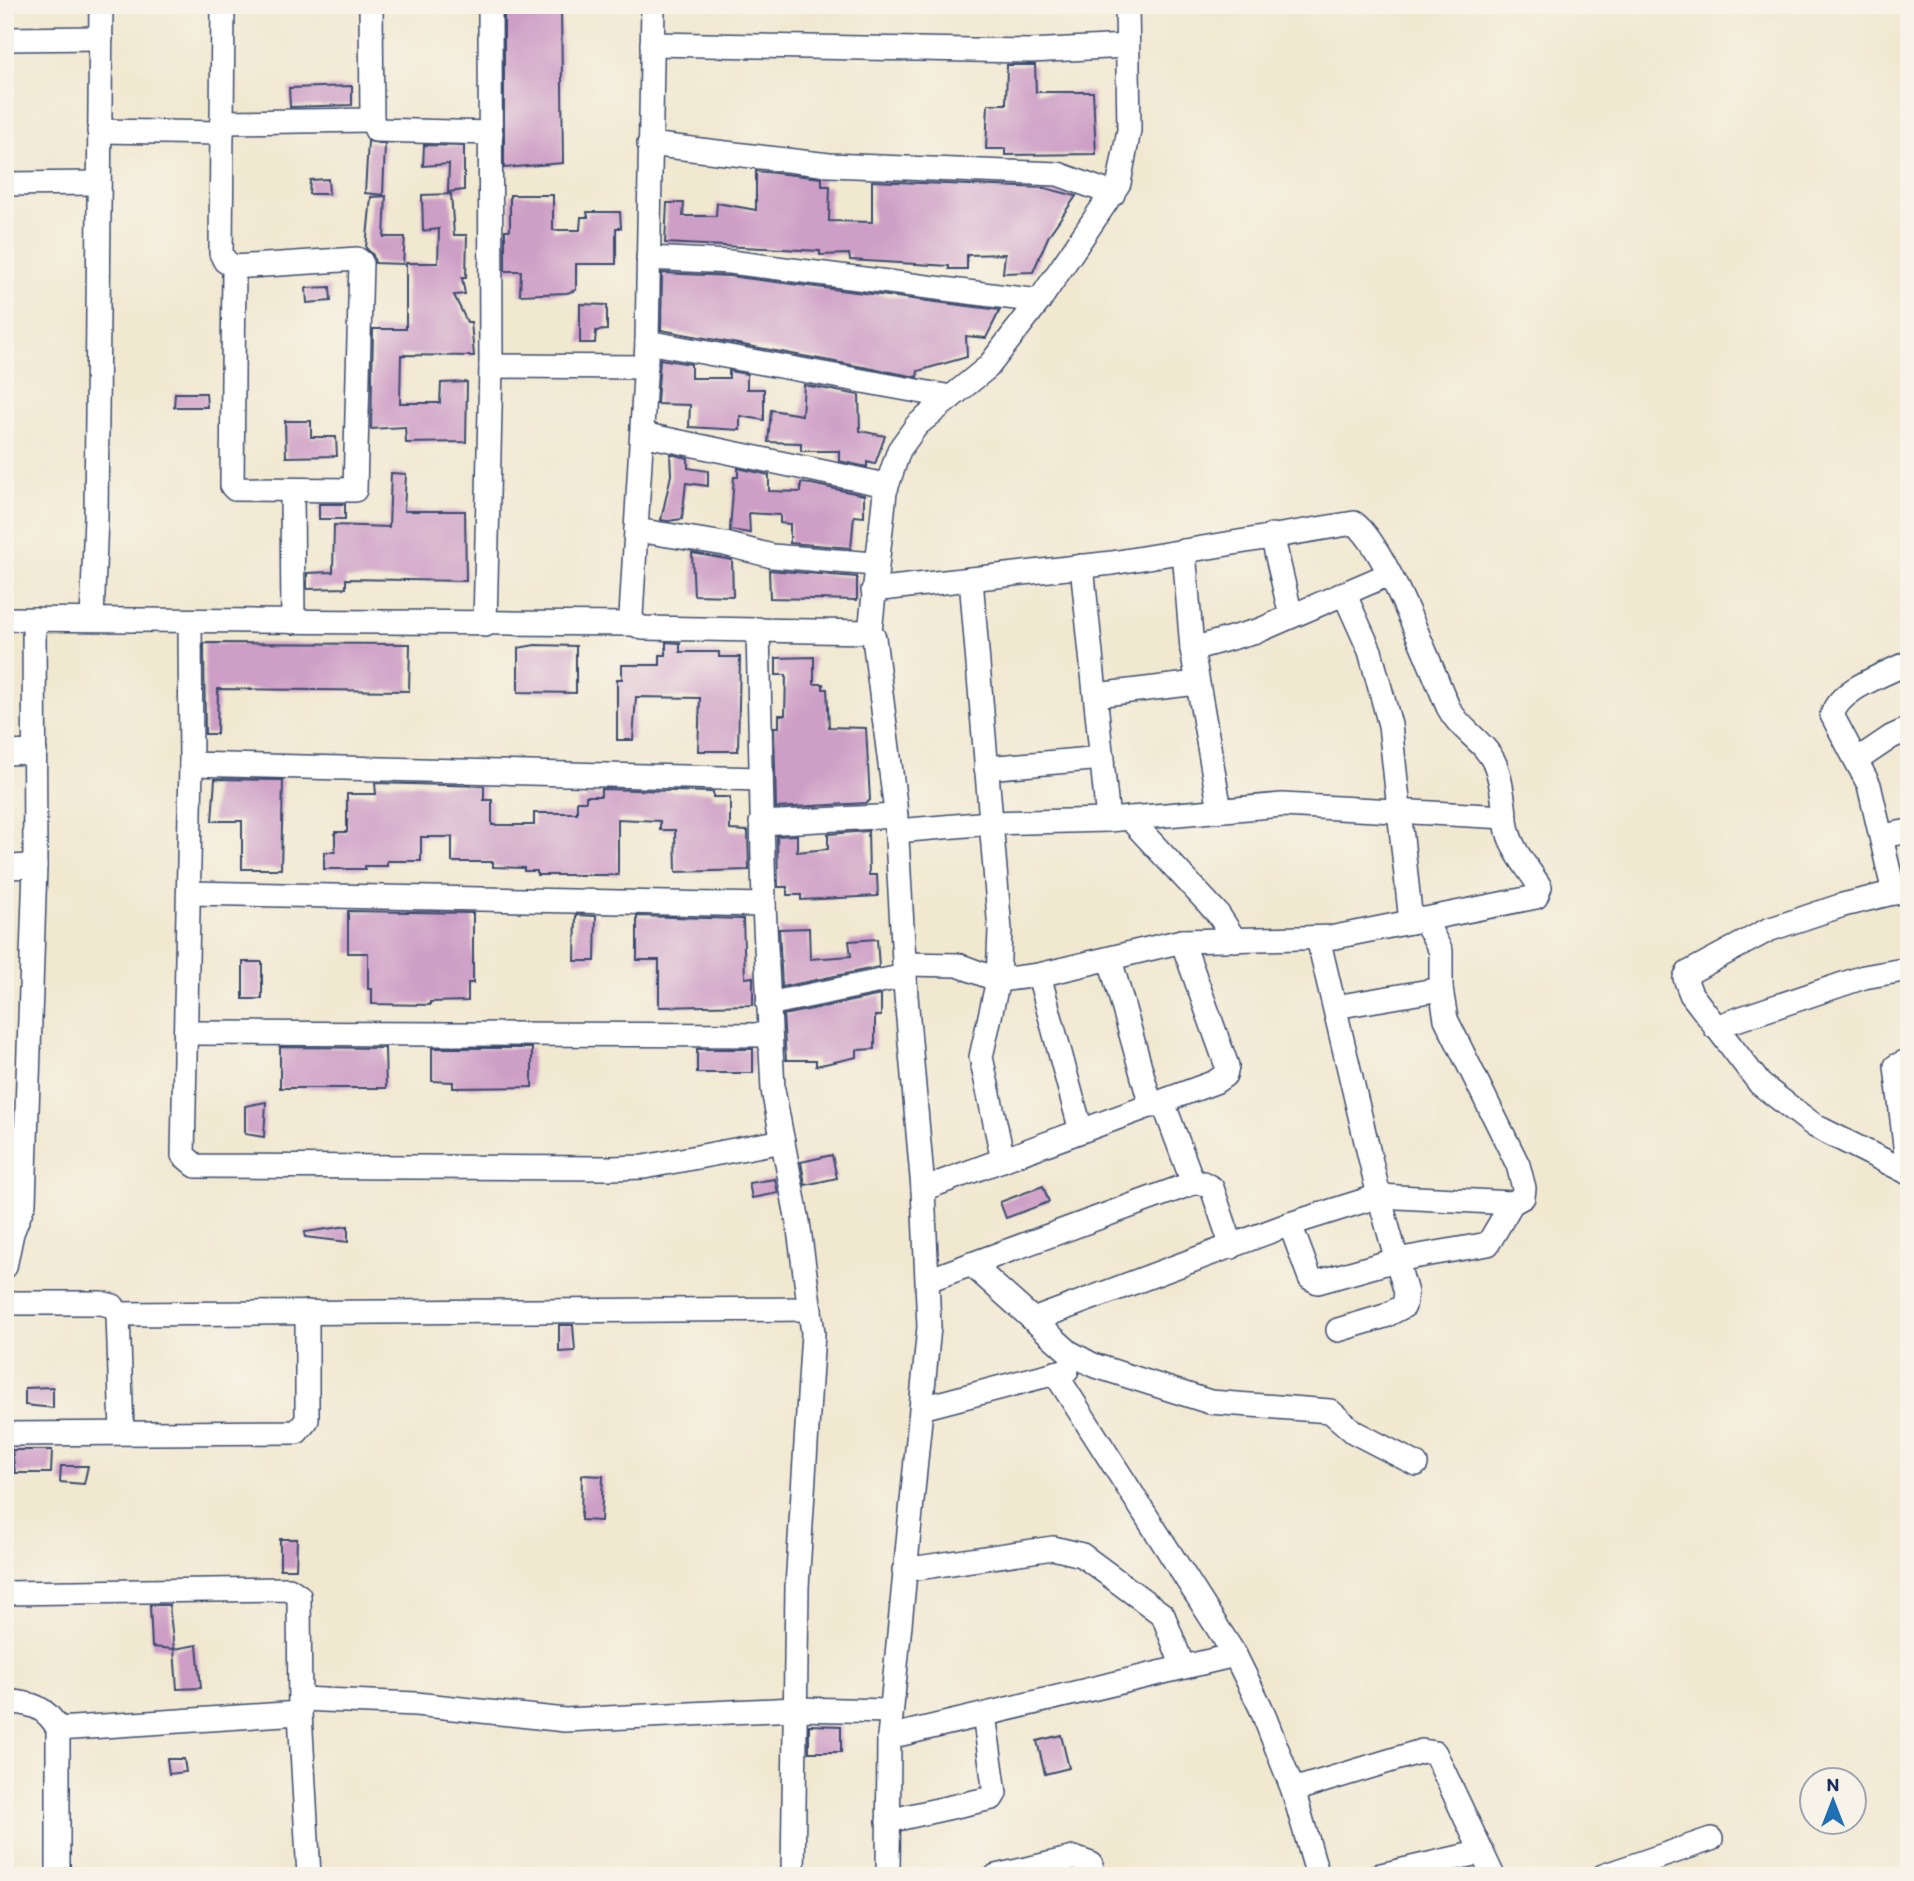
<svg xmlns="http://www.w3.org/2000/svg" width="1914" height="1881" font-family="Itim,sans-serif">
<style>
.building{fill:#ce9fc6}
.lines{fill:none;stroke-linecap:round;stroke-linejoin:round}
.minor-casing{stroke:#3b4b6f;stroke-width:26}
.minor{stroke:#fff;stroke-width:23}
</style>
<rect width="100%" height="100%" fill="#f7f3e8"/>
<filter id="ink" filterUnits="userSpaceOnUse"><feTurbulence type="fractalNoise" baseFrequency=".0143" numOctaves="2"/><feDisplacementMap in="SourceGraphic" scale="14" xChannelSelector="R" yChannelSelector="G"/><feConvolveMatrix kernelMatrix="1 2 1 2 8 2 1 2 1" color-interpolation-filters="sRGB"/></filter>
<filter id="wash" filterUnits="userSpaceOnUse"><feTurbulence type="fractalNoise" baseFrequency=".00686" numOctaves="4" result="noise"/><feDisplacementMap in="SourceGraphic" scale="28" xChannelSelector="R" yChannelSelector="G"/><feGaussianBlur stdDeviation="1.57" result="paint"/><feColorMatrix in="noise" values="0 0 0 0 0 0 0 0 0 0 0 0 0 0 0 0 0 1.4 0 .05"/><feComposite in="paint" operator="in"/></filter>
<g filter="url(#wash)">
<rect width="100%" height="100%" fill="#f1e8d0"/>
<g id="blocks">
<!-- building -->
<g class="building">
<path d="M504 5H561L563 163 504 168Z"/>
<path d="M1007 65H1035L1036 92H1093L1096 154 1005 155V149H986L988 104H1006Z"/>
<path d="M352 86V105L290 107 289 88Z"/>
<path d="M368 141 385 144 383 195 365 193Z"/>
<path d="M424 145 464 146V190L448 192 449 164 423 166Z"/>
<path d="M756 171 822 178V186H830L829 221 872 222V181L1045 188 1076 196 1049 235 1033 272 1003 273 1005 254 967 255V269H949V266L850 260 849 254 820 255V251L665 243 667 203H684L683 216H716L717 203 756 210Z"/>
<path d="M328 179 329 194H309L310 180Z"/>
<path d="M451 194 454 235H467L466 278H462L465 294 454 295 467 322H471L474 356 401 355 400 403H440L441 383 467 382 466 442 406 443 405 427 371 429 373 329H406V263H438L439 229 423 231 422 195Z"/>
<path d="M510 195H553V230H580L581 217H588L587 212H620L621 228H616V264H576V290L567 293 520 295 521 271H505V230H510Z"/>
<path d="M386 196 384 237H405L403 264 375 263 373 255 366 248 371 197Z"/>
<path d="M662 273 729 276 1000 310 986 338 966 336 967 357 918 371 917 377 661 330Z"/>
<path d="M330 287 331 301 307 303 306 288Z"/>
<path d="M580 304 607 305V330L596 331 595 343H580Z"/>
<path d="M660 359 691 364V378H729V371L747 374V389H764V420L740 416V430L689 427 690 405 657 404Z"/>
<path d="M804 385 859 395 860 431 885 436 875 464 867 462V467L839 461V451H801V443L768 442 771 410 802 415Z"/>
<path d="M175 393H206L207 407H174Z"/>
<path d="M285 421H311V437H336L337 456 286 457Z"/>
<path d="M670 454 688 458V468L708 471V486L686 483 682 519 668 521 661 520 671 475Z"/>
<path d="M738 468 769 475V491L801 492V483L811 484 864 495V517L854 516 851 548 790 543V524L780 523V515L749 513 750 533 730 530 734 477H738Z"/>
<path d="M391 473 406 474 404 511H465L466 581 346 579V588L307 589V573L333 572 334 525 389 527Z"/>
<rect x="319" y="504" width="26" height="15"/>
<path d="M692 553 732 560 733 596 694 595Z"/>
<path d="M769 570 857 577V600L770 598Z"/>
<path d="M666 642 680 643V652H719V657H740L738 751H698L700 698 636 697 633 740H617V679H622V665H660V655H666Z"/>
<path d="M204 643 410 644 409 691 218 689 217 734H205Z"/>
<path d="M535 645 576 646V693L518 692V648Z"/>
<path d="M814 657V684H823V689H827L829 727 866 728 870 800 867 803 776 808 774 727H779V715H785L786 675H776V658Z"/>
<path d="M215 779 283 780 281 869H242V821H212Z"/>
<path d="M375 783 484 786V800H492V825H534V813H577V801H586V796H601V789L713 792V797H730V830L748 831 749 870 676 872 675 830H660V821L618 819V875H537V871H524V868L493 867V862H452V837H421V861H387V866H365V869H324V852H335V832H347V794H376Z"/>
<path d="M868 831 869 875H877L878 896 801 900V895H787V887H778L777 836 797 835V852L828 849V834Z"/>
<path d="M348 911 473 913V983H468V1001L430 1002V1005L372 1004V989H368V953H348Z"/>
<path d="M576 915 596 916 595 961H575Z"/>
<path d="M637 916 743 919 745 978 753 977V1005L659 1007V960H637Z"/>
<path d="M809 928 810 959 851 956 849 941 877 939 879 967 782 987 779 929Z"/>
<rect x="243" y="962" width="19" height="37"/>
<path d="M881 995V1016H875V1049L857 1050V1057L816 1066V1060H786L783 1015Z"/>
<path d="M280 1047 385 1048 386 1088H280Z"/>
<path d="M432 1048H532V1087L453 1088V1082L432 1081Z"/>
<rect x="697" y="1049" width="56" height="24"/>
<path d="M266 1102 264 1137 245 1134V1106Z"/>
<path d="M832 1155 837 1178 805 1185 801 1162Z"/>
<path d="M775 1179 778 1193 752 1198 749 1183Z"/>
<path d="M1043 1186 1049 1202 1006 1218 1000 1202Z"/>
<path d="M348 1226V1242L305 1237V1232Z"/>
<path d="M559 1325H573L575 1351 559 1352Z"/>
<path d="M53 1387V1408L25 1405V1388Z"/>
<path d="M12 1450H52L51 1473H15Z"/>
<path d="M61 1466H88L84 1484 60 1482Z"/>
<path d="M582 1475 603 1476 601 1521 581 1520Z"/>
<path d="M280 1539H297L296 1569H280Z"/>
<path d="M150 1605H169L174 1649 152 1647Z"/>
<path d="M197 1645 201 1688 177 1689 174 1649Z"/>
<path d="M809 1725 841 1726V1752H809Z"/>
<path d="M1061 1735 1069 1768 1045 1774 1037 1741Z"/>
<path d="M167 1759H184L186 1772 169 1774Z"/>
</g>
</g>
</g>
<g filter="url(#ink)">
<use href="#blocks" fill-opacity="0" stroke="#3b4b6f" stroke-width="2"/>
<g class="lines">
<!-- minor casing -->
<g class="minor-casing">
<g id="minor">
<path d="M223 5 221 253 225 261 234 267 357 259 361 262 355 490 235 489 232 486 234 267"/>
<path d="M371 5 372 120 376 130 491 133"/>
<path d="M653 5 647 342 631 616 634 624 643 628 870 632 874 638 895 804 906 996 923 1189 929 1327 889 1737 888 1876"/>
<path d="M5 39 101 38"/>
<path d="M652 44 1030 51 1127 46"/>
<path d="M222 122 372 120"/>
<path d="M99 131 222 133"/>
<path d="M649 144 829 165 1058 174 1113 194"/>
<path d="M5 184 98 183"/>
<path d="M648 258 730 262 1039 301"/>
<path d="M647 342 951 397"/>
<path d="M491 366 646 367"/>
<path d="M642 434 886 485"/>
<path d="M292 490 293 622"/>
<path d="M636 530 725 544 772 556 875 564"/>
<path d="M1272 535 1291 616"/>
<path d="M1184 551 1192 649 1220 810"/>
<path d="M1082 566 1108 820"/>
<path d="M971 579 1000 930 998 980 981 1057 1003 1160"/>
<path d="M873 590 1112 563 1354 523C1385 544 1431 668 1448 707 1459 730 1484 740 1495 764 1504 786 1503 809 1508 831 1513 852 1529 869 1540 887L1536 897 1335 937 1182 941 1039 975 998 980 958 965 904 964"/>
<path d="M1344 593 1370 651 1390 725 1411 922"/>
<path d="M5 619 634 624"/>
<path d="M92 619 96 517 101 5"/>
<path d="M190 621 191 764 183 1155 196 1166 611 1168 644 1167 783 1141"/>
<path d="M485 625 491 366 490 5"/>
<path d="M758 629 764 905 773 1090 798 1222 813 1333 797 1587 793 1876"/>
<path d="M870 632 885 492 899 450 917 425 988 367 1039 301 1119 183 1129 130 1127 5"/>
<path d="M1192 649 1260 630 1387 575"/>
<path d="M1096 695 1197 683"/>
<path d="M5 753 35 752"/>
<path d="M1857 760 1891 737 1909 729"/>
<path d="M191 764 761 779"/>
<path d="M986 768 1103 758"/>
<path d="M1129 818 1218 914 1235 940"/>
<path d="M761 823 896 816"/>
<path d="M897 831 990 823 1108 820 1282 805 1506 817"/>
<path d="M1883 836 1909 831"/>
<path d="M5 867 35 866"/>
<path d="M1909 889 1843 905 1768 930 1688 973 1685 978 1691 994 1760 1084 1815 1126 1909 1173"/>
<path d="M189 893 764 905"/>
<path d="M1894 893 1869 785 1832 715C1840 688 1885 675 1909 662"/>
<path d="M1318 938 1379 1196 1406 1293 1404 1306 1385 1316 1338 1330"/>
<path d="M1110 959 1151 1106"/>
<path d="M1039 975 1081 1131"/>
<path d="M768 1004 905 976"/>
<path d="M1335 1007 1441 989"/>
<path d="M1715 1027 1864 977 1909 969"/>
<path d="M187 1033 770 1035"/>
<path d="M1163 1102 1193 1183"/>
<path d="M1908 1173 1896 1066 1909 1060"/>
<path d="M923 1189 1215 1082 1225 1075 1227 1066 1182 941"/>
<path d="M1290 1224 1310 1278 1318 1282 1396 1260 1488 1244 1512 1203"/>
<path d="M971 1264 1069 1352 1093 1365 1210 1402 1330 1411 1354 1432 1416 1464"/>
<path d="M5 1267 12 1233 24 1203 35 866 34 619"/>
<path d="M928 1280 1193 1183H1203L1212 1188 1232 1247"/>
<path d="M5 1303H101L113 1306 118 1314 122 1432"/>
<path d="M118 1314 810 1309"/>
<path d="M1033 1320 1290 1224 1379 1196 1512 1203 1523 1197 1524 1188 1518 1165 1446 1019 1441 989V951L1424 919"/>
<path d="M1055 1373 1235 1655 1261 1708 1293 1790 1318 1876"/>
<path d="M922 1408 1067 1370"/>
<path d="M5 1434 297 1432 307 1420V1312"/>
<path d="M904 1570 1053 1548 1082 1555 1163 1615 1183 1667"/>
<path d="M5 1593 289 1589 299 1596 300 1713 309 1876"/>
<path d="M301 1699 416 1704 565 1720 795 1709 891 1711"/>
<path d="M5 1701C30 1703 46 1706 58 1729V1876"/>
<path d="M58 1729 300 1713"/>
<path d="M889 1737 1235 1655"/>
<path d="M1293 1790 1422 1751 1435 1753 1493 1876"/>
<path d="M888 1821 992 1798 995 1793 984 1715"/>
<path d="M996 1876 1074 1858 1091 1864 1093 1876"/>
<path d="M1377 1876 1482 1852"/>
<path d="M1603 1876 1711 1839"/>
</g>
</g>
<!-- minor -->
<use href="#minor" class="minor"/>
</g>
</g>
<!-- margin -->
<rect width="1914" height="1881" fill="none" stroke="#f7f3e8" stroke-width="28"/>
<!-- north arrow -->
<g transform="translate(1833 1801)"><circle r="33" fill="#f7f3e8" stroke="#9fa5b1" stroke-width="2"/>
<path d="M0-5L12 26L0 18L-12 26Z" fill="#1f6fb2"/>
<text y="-10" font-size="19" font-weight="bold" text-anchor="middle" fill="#1b2f5e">N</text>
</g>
</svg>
